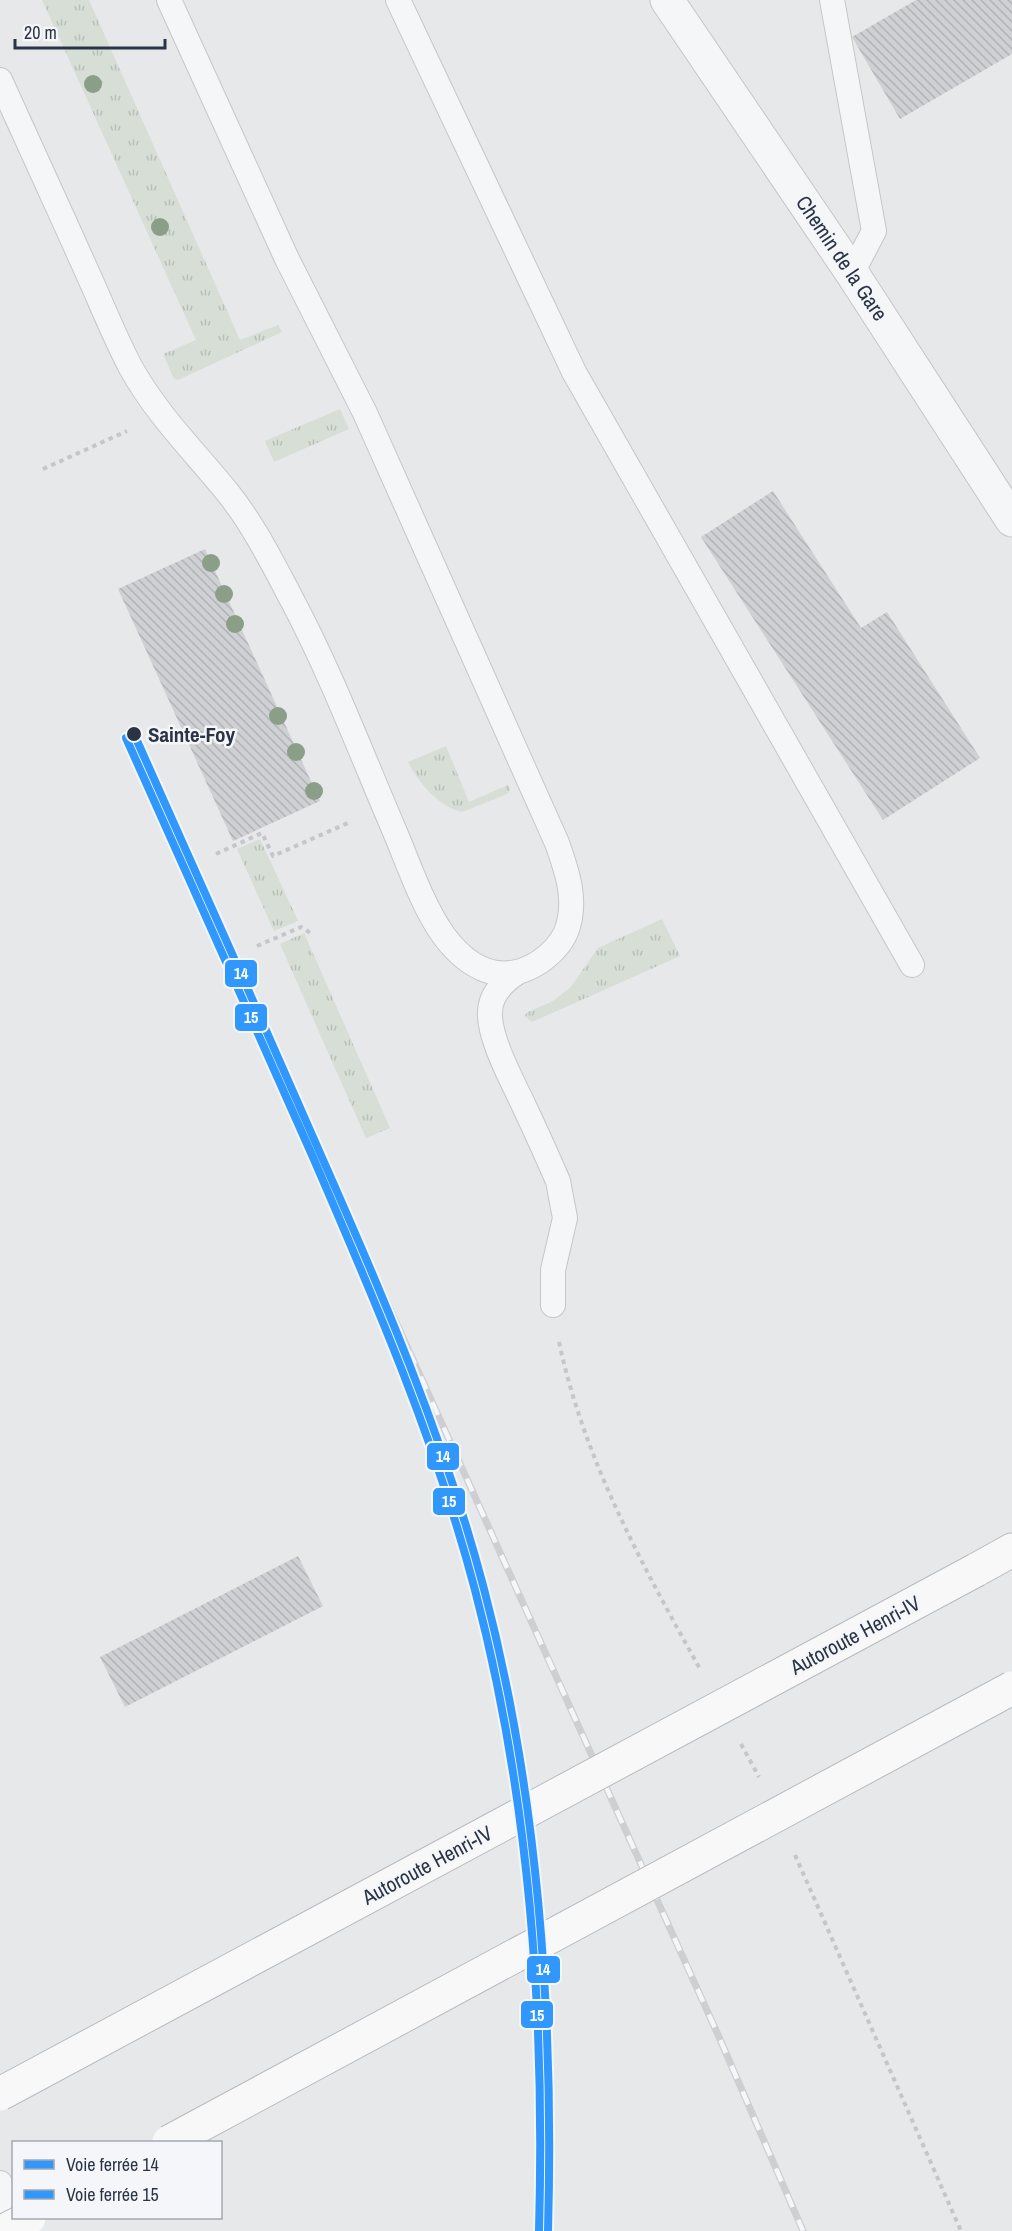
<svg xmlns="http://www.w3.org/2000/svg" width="1012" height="2231" font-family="'Archivo Narrow',sans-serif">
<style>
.grass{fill:url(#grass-tufts)}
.building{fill:url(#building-back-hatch)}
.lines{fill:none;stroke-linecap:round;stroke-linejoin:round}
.lane-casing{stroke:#c4c6c8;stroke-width:26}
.street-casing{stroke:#c4c6c8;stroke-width:35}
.highway-casing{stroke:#b8bbbf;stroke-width:35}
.path{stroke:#c5c6ca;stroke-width:4;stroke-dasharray:4.5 4.5;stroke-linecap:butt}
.lane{stroke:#f5f6f7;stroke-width:24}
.street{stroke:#f5f6f7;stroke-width:33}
.highway{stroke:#f8f8f8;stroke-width:33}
.rail-casing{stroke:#cecfd2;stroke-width:7}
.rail{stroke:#f4f6f9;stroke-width:4.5;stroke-dasharray:14;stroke-linecap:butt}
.highway-bridge-casing{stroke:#b8bbbf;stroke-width:35;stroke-linecap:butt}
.highway-bridge{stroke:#f8f8f8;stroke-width:33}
.rail-1-casing{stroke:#f4f6f9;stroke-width:12}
.rail-2-casing{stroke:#f4f6f9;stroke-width:12}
.rail-1{stroke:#3098fc;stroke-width:8}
.rail-2{stroke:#3098fc;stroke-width:8}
.tree{fill:#8a9e88}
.stop-dot{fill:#2b3445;stroke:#f4f6f9;stroke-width:2}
.labels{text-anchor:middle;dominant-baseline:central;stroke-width:5;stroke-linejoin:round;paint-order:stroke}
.street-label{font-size:21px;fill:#2b3445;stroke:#f4f6f9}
.stop-label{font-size:21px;font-weight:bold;fill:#2b3445;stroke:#f4f6f9;text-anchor:start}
.line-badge{stroke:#f4f6f9;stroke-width:2}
.badge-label{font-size:16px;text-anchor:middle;font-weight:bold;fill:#fff}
</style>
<defs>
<pattern id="grass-tufts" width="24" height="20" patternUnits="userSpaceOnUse" patternTransform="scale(1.5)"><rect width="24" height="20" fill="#d6ded6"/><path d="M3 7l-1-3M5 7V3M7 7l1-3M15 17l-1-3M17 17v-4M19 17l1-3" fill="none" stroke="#b8bfb9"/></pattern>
<pattern id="building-back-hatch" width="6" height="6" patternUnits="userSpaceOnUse" patternTransform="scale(1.5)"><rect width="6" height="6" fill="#ced0d3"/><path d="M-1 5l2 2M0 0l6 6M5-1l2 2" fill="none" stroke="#b1b3b6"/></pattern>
</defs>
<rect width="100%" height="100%" fill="#e6e8ea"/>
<!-- grass -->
<g class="grass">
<path d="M42 0H89L240 340 278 325 282 332 178 380 174 379 163 354 196 340Z"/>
<path d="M340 409 349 429 274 462 265 441Z"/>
<path d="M446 746 469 802 508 785 510 790 507 794 462 812C439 807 418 782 408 762Z"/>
<path d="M260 839 298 921 274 931 237 849Z"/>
<path d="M662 919 680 956 532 1022 524 1016 528 1012 553 1001 570 988 598 948Z"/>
<path d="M304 933 390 1128 366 1138 280 944Z"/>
</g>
<!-- building -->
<g class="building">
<path d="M916 0H1012V54L900 119 852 37Z"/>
<path d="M773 491 861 628 887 612 980 758 883 820 701 537Z"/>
<path d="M205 549 320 801 233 841 118 589Z"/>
<path d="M298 1556 323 1606 125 1707 100 1657Z"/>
</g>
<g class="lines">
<!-- lane casing -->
<g class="lane-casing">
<g id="lane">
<path d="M398 0 574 372 912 965"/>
<path d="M832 0 874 231 852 273"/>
<path d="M0 80C29 144 59 209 88 274 102 305 115 338 131 368 157 415 195 452 228 493 253 524 272 562 291 598 331 673 361 753 395 832 409 865 423 907 444 936 468 968 501 986 538 963 550 955 560 946 566 932 578 902 567 871 557 843L365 413 287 259 169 0"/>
<path d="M518 972C504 981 491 993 490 1011 488 1037 513 1082 524 1106 536 1131 547 1156 558 1181L565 1218 553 1270V1305"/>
<path d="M0 2183 11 2231"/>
</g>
</g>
<!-- street casing -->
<g class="street-casing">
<path id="street" d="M667 0 852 273 1012 520"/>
</g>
<!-- highway casing -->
<g class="highway-casing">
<path id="highway" d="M976 1570 1012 1550"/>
</g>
<!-- path -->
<g class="path">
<path d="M43 469 127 431"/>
<path d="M216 854 262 833 273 856 348 823"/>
<path d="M257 946 301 927 312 934"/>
<path d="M559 1342C584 1459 642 1565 700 1669"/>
<path d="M741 1744 759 1777"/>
<path d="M795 1855 961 2231"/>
</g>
<!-- lane -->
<use href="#lane" class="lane"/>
<!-- street -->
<use href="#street" class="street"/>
<!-- highway -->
<use href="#highway" class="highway"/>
<!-- rail casing -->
<g class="rail-casing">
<path id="rail" d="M363 1249 719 2037 803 2231"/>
</g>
<!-- rail -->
<use href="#rail" class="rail"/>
<!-- highway-bridge casing -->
<g class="highway-bridge-casing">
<g id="highway-bridge">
<path d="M0 2094 976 1570"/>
<path d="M169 2142 1012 1688"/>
<path d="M4 2231 29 2218"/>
</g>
</g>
<!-- highway-bridge -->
<use href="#highway-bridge" class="highway-bridge"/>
<!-- rail-1 casing -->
<g class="rail-1-casing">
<path id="rail-1" d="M134 734C196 873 259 1013 320 1153 382 1293 445 1440 484 1589 539 1798 554 2015 548 2231"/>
</g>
<!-- rail-2 casing -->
<g class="rail-2-casing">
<path id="rail-2" d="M126 738C188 877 251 1016 312 1155 373 1296 436 1441 475 1590 530 1799 545 2015 539 2231"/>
</g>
<!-- rail-1 -->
<use href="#rail-1" class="rail-1"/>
<!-- rail-2 -->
<use href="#rail-2" class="rail-2"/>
</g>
<!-- trees -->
<g class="tree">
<circle cx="93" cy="84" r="9"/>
<circle cx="160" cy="227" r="9"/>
<circle cx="211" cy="563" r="9"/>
<circle cx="224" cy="594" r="9"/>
<circle cx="235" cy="624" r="9"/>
<circle cx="278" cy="716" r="9"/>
<circle cx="296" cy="752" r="9"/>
<circle cx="314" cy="791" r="9"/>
</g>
<!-- markers -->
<circle class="stop-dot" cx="134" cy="734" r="8"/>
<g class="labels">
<!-- street labels -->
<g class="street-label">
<text transform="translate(842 258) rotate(56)">Chemin de la Gare</text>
<text transform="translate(855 1635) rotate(-28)">Autoroute Henri-IV</text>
<text transform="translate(427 1865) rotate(-28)">Autoroute Henri-IV</text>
</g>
<!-- stop labels -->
<g class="stop-label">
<text x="148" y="734">Sainte-Foy</text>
</g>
</g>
<g class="line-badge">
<rect x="224" y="959" width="34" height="29" rx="6" fill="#3098fc"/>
<rect x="234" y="1003" width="34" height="29" rx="6" fill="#3098fc"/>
<rect x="426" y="1442" width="34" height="29" rx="6" fill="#3098fc"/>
<rect x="432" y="1487" width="34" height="29" rx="6" fill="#3098fc"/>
<rect x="526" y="1955" width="35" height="29" rx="6" fill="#3098fc"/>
<rect x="520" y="2000" width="34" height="29" rx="6" fill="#3098fc"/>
</g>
<g class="badge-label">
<text x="241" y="979">14</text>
<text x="251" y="1023">15</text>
<text x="443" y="1462">14</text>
<text x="449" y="1507">15</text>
<text x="543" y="1975">14</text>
<text x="537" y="2021">15</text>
</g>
<!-- legend -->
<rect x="12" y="2141" width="210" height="78" fill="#f4f6f9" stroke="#a4a8b1" stroke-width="1.5"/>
<rect x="24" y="2160" width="30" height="9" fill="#3098fc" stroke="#a4a8b1" stroke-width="1.5"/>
<text x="66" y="2171" font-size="18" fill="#2b3445">Voie ferrée 14</text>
<rect x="24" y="2190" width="30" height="9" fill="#3098fc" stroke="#a4a8b1" stroke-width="1.5"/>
<text x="66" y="2201" font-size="18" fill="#2b3445">Voie ferrée 15</text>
<!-- scale -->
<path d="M15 39v9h150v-9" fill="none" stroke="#2b3445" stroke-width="3"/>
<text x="24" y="39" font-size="18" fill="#2b3445" stroke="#f4f6f9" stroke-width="4.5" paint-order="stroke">20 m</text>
</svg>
